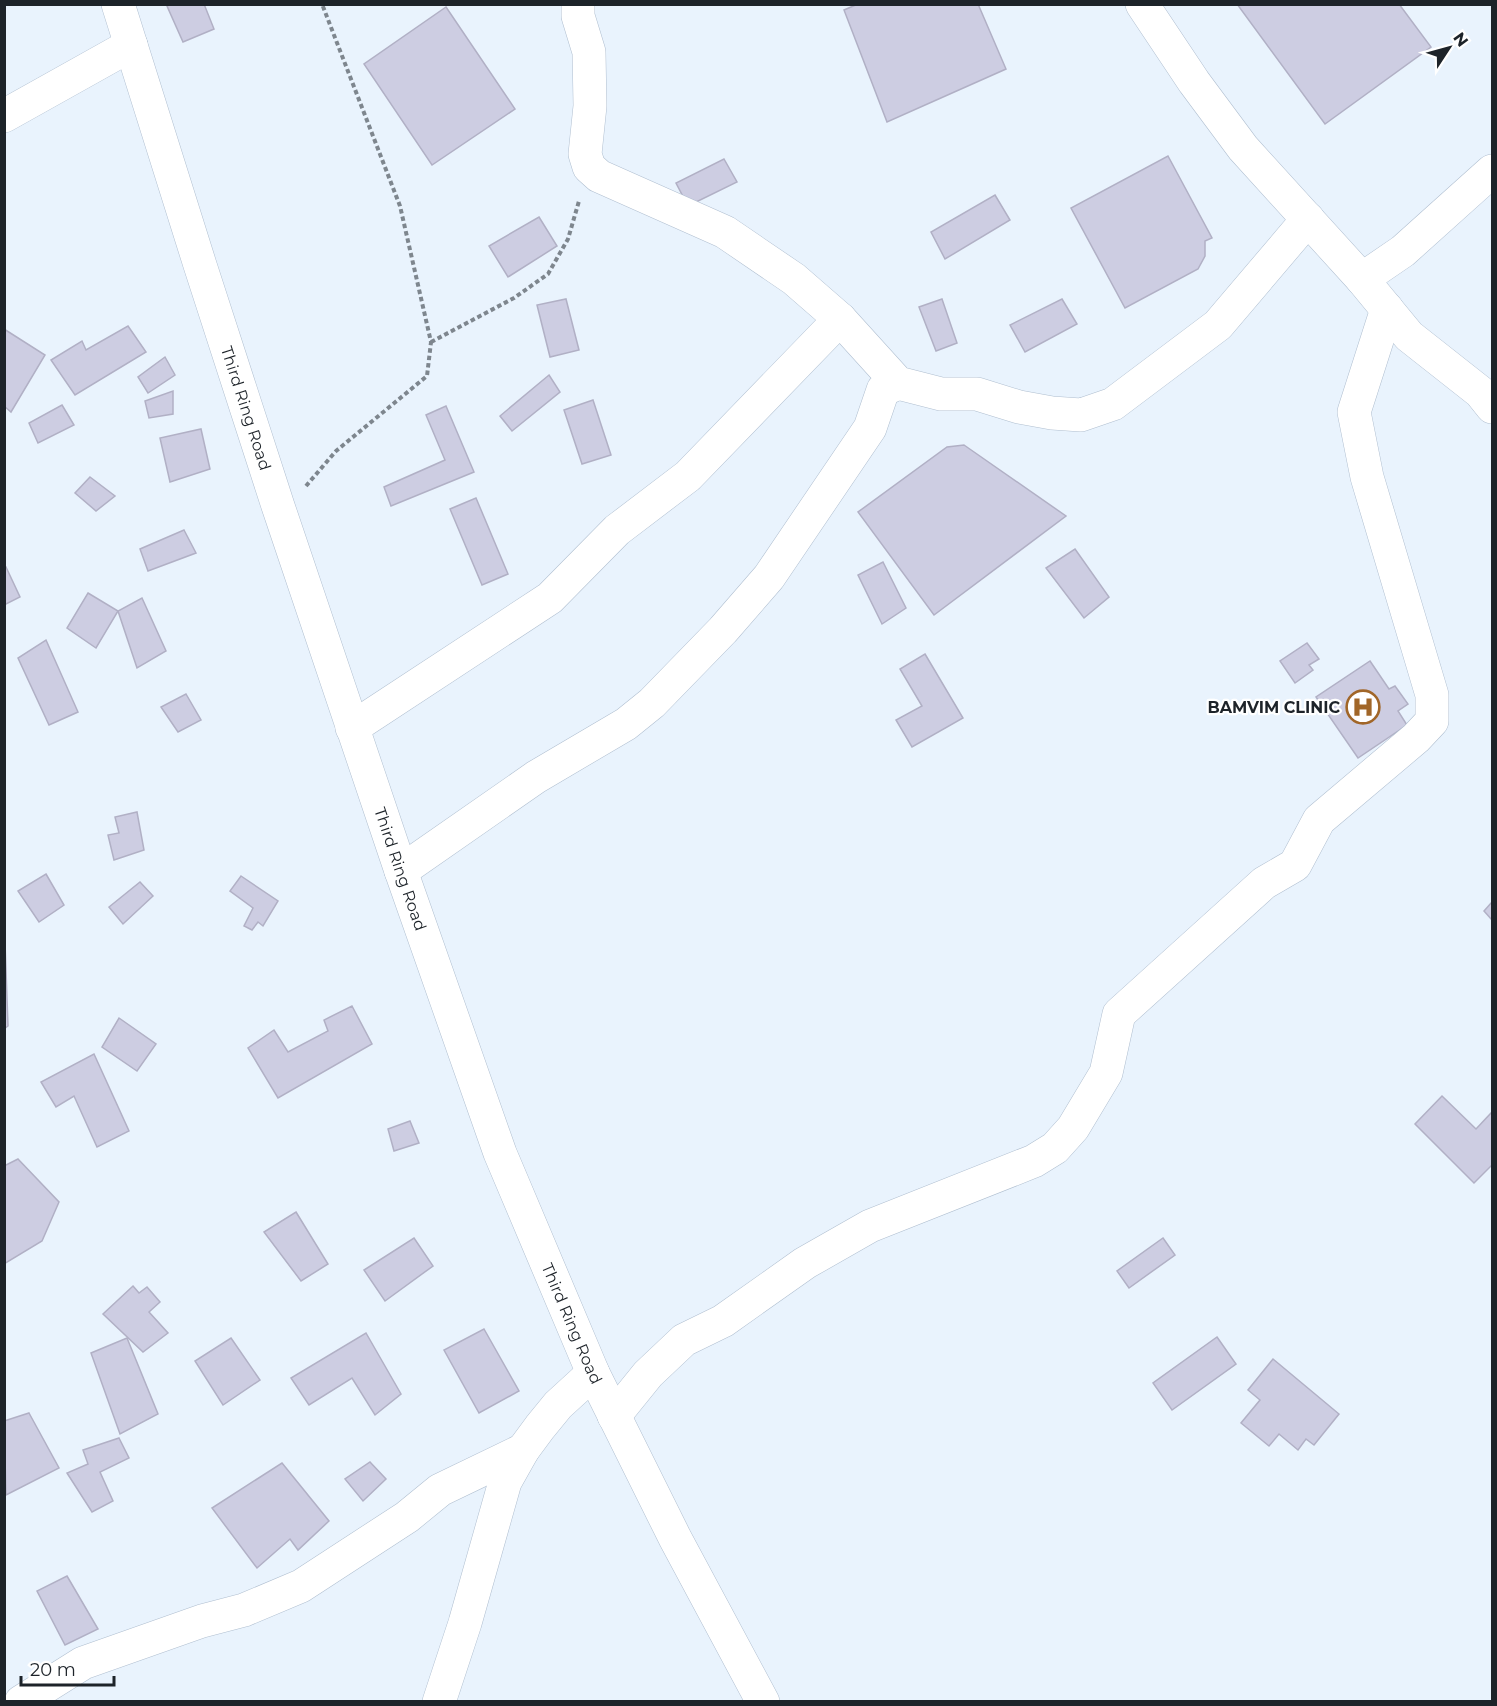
<svg xmlns="http://www.w3.org/2000/svg" width="1497" height="1706" font-family="Montserrat,sans-serif">
<style>
.building{fill:#cdcde2;stroke:#b1b0c5;stroke-width:1.5}
.lines{fill:none;stroke-linecap:round;stroke-linejoin:round}
.minor-casing{stroke:#b0bfd0;stroke-width:34}
.path{stroke:#7e868e;stroke-width:4;stroke-dasharray:4.5 3;stroke-linecap:butt}
.minor{stroke:#fff;stroke-width:33}
.labels{text-anchor:middle;dominant-baseline:central;stroke-width:4.5;stroke-linejoin:round;paint-order:stroke}
.street-label{font-size:16px;fill:#1d2329;stroke:#fff}
.poi-label{font-size:16px;font-weight:bold;fill:#1d2329;stroke:#fff;text-anchor:end}
</style>
<rect width="100%" height="100%" fill="#e9f3fd"/>
<!-- building -->
<g class="building">
<path d="M171 4H204L214 29 183 42 167 6Z"/>
<path d="M858 4H978L1006 69 887 122 844 10Z"/>
<path d="M1237 4H1399L1431 47 1325 124Z"/>
<path d="M446 7 515 109 432 165 364 64Z"/>
<path d="M1168 156 1212 238 1205 241V256L1198 269 1125 308 1071 208Z"/>
<path d="M724 159 737 182 688 206 676 183Z"/>
<path d="M995 195 1010 220 945 259 931 232Z"/>
<path d="M539 217 557 246 508 277 489 246Z"/>
<path d="M566 299 579 350 550 357 537 305Z"/>
<path d="M942 299 957 343 936 351 919 307Z"/>
<path d="M1062 299 1077 324 1025 352 1010 325Z"/>
<path d="M128 326 146 352 75 395 51 360 82 341 86 350Z"/>
<path d="M4 329 45 355 11 412 4 406Z"/>
<path d="M165 357 175 375 148 393 138 377Z"/>
<path d="M549 375 560 392 512 431 500 416Z"/>
<path d="M173 391V414L149 418 145 401Z"/>
<path d="M593 400 611 455 582 464 564 410Z"/>
<path d="M62 405 74 425 38 443 29 423Z"/>
<path d="M446 406 474 472 391 506 384 487 445 460 426 415Z"/>
<path d="M201 429 210 469 170 482 160 438Z"/>
<path d="M964 445 1066 516 934 615 858 512 947 447Z"/>
<path d="M90 477 115 496 96 511 75 493Z"/>
<path d="M476 498 508 574 482 585 450 509Z"/>
<path d="M184 530 196 553 148 571 140 549Z"/>
<path d="M1075 549 1109 597 1084 618 1046 568Z"/>
<path d="M883 562 906 608 882 624 858 575Z"/>
<path d="M6 567 20 597 4 605V568Z"/>
<path d="M88 593 118 611 96 648 67 628Z"/>
<path d="M142 598 166 651 137 668 118 611Z"/>
<path d="M46 640 78 712 49 725 18 658Z"/>
<path d="M1307 643 1319 659 1309 665 1313 670 1295 683 1280 661Z"/>
<path d="M925 654 963 718 912 747 896 720 922 706 900 669Z"/>
<path d="M1370 661 1389 689 1395 686 1408 704 1398 711 1407 725 1358 758 1316 697Z"/>
<path d="M186 694 201 720 178 732 161 707Z"/>
<path d="M137 812 144 850 114 860 108 835 119 833 115 817Z"/>
<path d="M46 874 64 905 39 922 18 891Z"/>
<path d="M241 876 278 901 263 926 258 922 252 930 244 926 253 908 230 891Z"/>
<path d="M140 882 153 896 123 924 109 907Z"/>
<path d="M1492 902V920L1484 911Z"/>
<path d="M5 942 8 1026 4 1029V942Z"/>
<path d="M352 1006 372 1044 278 1098 248 1048 274 1030 288 1052 328 1031 324 1020Z"/>
<path d="M119 1018 156 1044 137 1071 102 1047Z"/>
<path d="M94 1054 129 1131 97 1147 74 1096 56 1107 41 1082Z"/>
<path d="M1442 1096 1476 1129 1492 1112V1165L1474 1183 1415 1124Z"/>
<path d="M410 1121 419 1143 394 1151 388 1129Z"/>
<path d="M18 1159 59 1202 42 1241 4 1264V1166Z"/>
<path d="M296 1212 328 1264 301 1281 264 1232Z"/>
<path d="M414 1238 433 1266 385 1301 364 1270Z"/>
<path d="M1163 1238 1175 1255 1129 1288 1117 1271Z"/>
<path d="M133 1286 139 1293 147 1287 160 1302 149 1312 168 1333 143 1352 103 1314Z"/>
<path d="M484 1329 519 1391 479 1413 444 1350Z"/>
<path d="M366 1333 401 1394 375 1415 352 1378 309 1405 291 1378Z"/>
<path d="M1217 1337 1236 1364 1172 1410 1153 1383Z"/>
<path d="M127 1338 158 1414 120 1434 91 1353Z"/>
<path d="M231 1338 260 1380 223 1405 195 1361Z"/>
<path d="M1273 1359 1339 1414 1314 1445 1306 1439 1298 1450 1279 1434 1269 1446 1241 1423 1260 1400 1248 1390Z"/>
<path d="M29 1413 59 1468 6 1495 4 1421Z"/>
<path d="M119 1438 129 1458 100 1472 113 1501 92 1512 67 1473 88 1464 83 1450Z"/>
<path d="M370 1462 386 1479 363 1501 345 1479Z"/>
<path d="M282 1463 329 1521 298 1550 290 1539 257 1568 212 1508Z"/>
<path d="M67 1576 98 1629 65 1645 37 1591Z"/>
</g>
<g class="lines">
<!-- minor casing -->
<g class="minor-casing">
<g id="minor">
<path id="s1" d="M118 4 200 265 278 506 401 871 500 1153 593 1373 675 1538 763 1702"/>
<path d="M578 4V16L589 52 590 106 585 154 589 167 599 176 725 232 794 279 840 319 898 383 941 394H977L1019 407 1052 413 1081 415 1113 404 1218 325 1308 219"/>
<path d="M1142 4 1194 82 1243 148 1362 279 1409 336 1480 392 1492 407"/>
<path d="M4 116 131 45"/>
<path d="M1362 279 1403 251 1492 171"/>
<path d="M352 728 550 598 617 530 688 476 840 319"/>
<path d="M401 871 536 777 626 724 652 703 723 630 769 577 870 428 883 390 898 383"/>
<path d="M614 1416 648 1374 684 1340 723 1321 805 1263 870 1226 1034 1161 1055 1148 1073 1128 1106 1073 1119 1014 1264 883 1295 865 1319 820 1416 738 1432 721V695L1367 477 1354 412 1387 309"/>
<path d="M21 1702 83 1663 202 1621 244 1610 301 1586 407 1517 440 1490 523 1450"/>
<path d="M439 1702 465 1623 505 1482 523 1450 540 1427 558 1405 593 1373"/>
</g>
</g>
<!-- path -->
<g class="path">
<path d="M431 342 514 298 548 274 568 239 579 201"/>
<path d="M306 486 336 451 427 376 431 342 400 206 322 4"/>
</g>
<!-- minor -->
<use href="#minor" class="minor"/>
</g>
<!-- icons -->
<defs>
<g id="hospital-ring" transform="scale(1.725)"><circle r="9.5" fill="#fff" stroke="#a16628" stroke-width="1.5"/><path d="M-5-5h3v3.5h4V-5h3V5h-3V1.5h-4V5h-3Z" fill="#a16628"/></g>
</defs>
<g fill-rule="evenodd">
<use href="#hospital-ring" x="1363" y="707"/>
</g>
<g class="labels">
<!-- street labels -->
<g class="street-label">
<text stroke="none"><textPath href="#s1" startOffset="424">Third Ring Road</textPath></text>
<text stroke="none"><textPath href="#s1" startOffset="910">Third Ring Road</textPath></text>
<text stroke="none"><textPath href="#s1" startOffset="1396">Third Ring Road</textPath></text>
</g>
<!-- poi labels -->
<g class="poi-label">
<text x="1340" y="707">BAMVIM CLINIC</text>
</g>
</g>
<!-- border -->
<rect width="1497" height="1706" fill="none" stroke="#1d2329" stroke-width="12"/>
<!-- north arrow -->
<g transform="translate(1449 48) rotate(54)" stroke="#ffffff" stroke-width="4.5" paint-order="stroke">
<path d="M0-4.5L10 22L0 15L-10 22Z" fill="#1d2329"/>
<text y="-9" font-size="16" font-weight="bold" text-anchor="middle" fill="#1d2329">N</text>
</g>
<!-- scale -->
<path d="M21 1676v9h93v-9" fill="none" stroke="#1d2329" stroke-width="3"/>
<text x="30" y="1676" font-size="18" fill="#1d2329" stroke="#ffffff" stroke-width="4.5" paint-order="stroke">20 m</text>
</svg>
